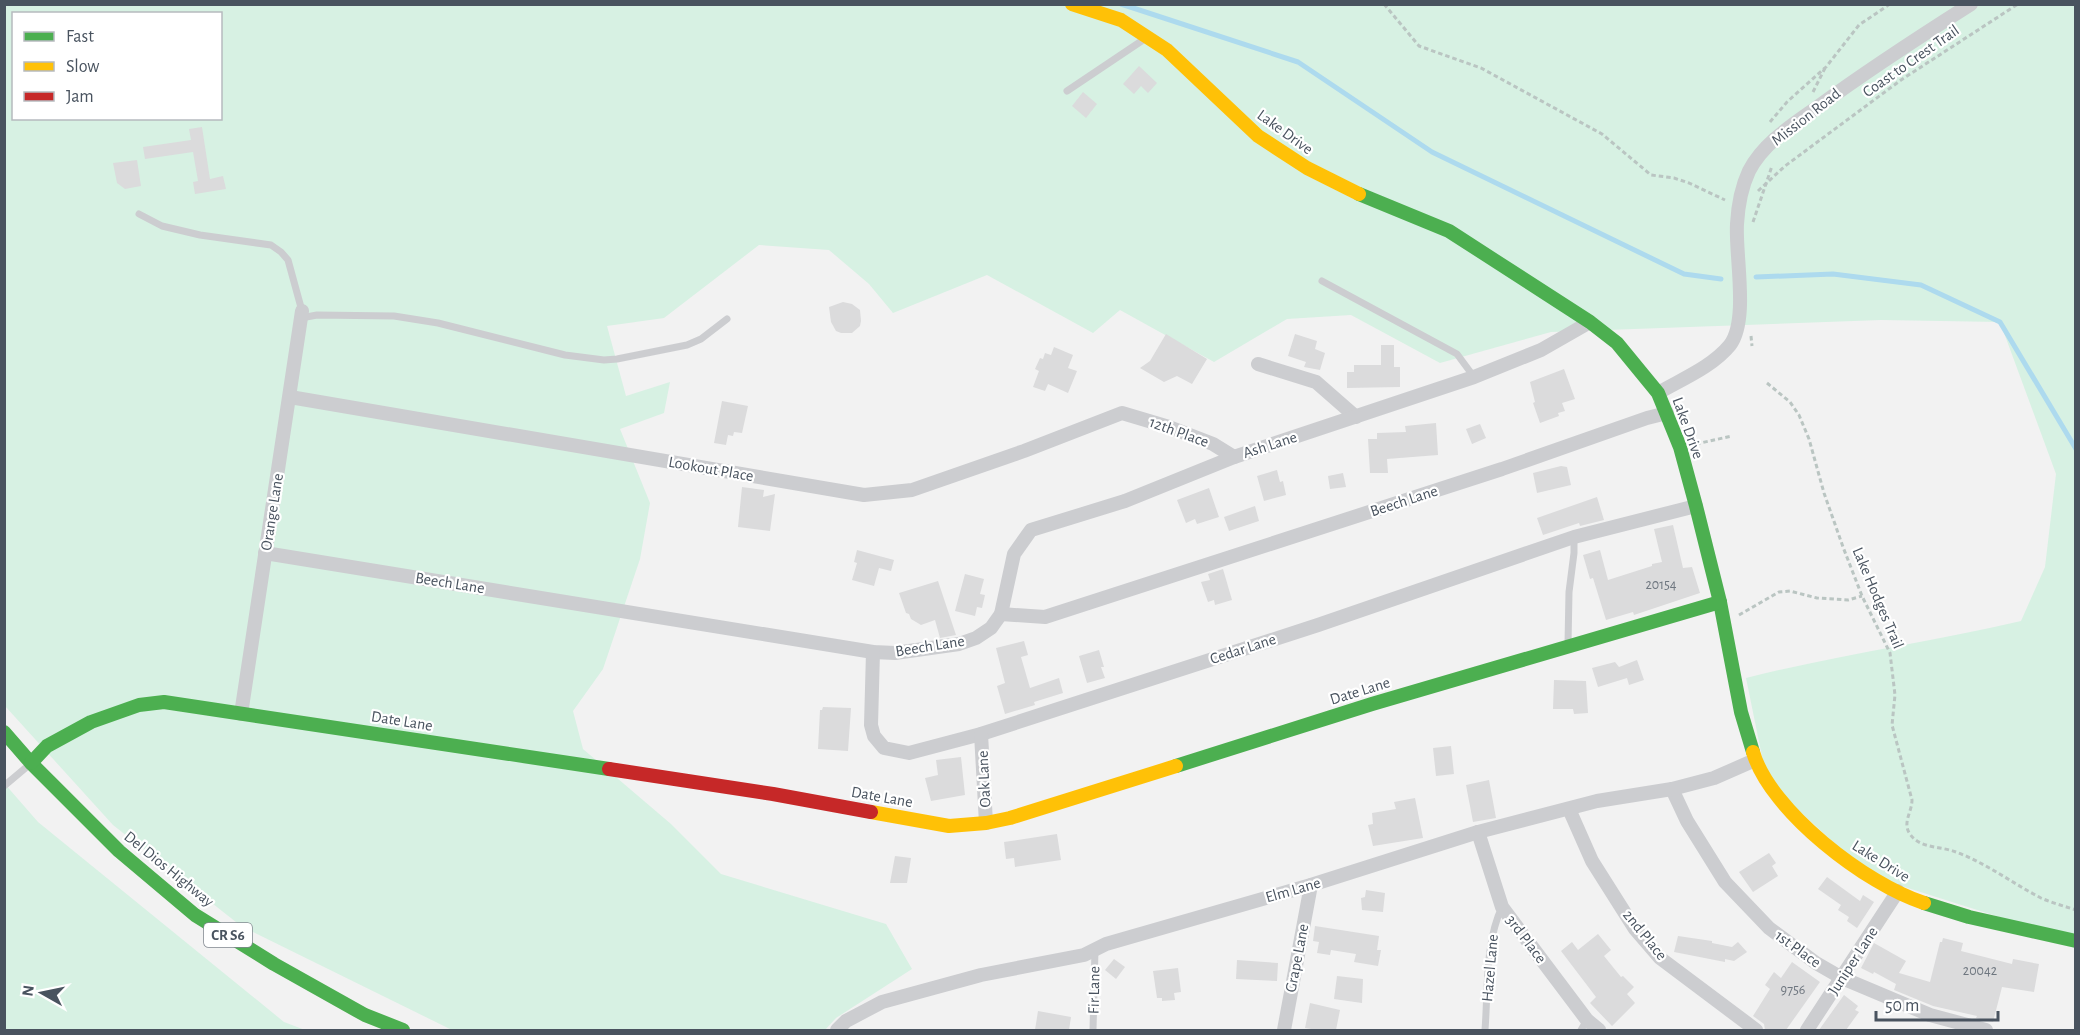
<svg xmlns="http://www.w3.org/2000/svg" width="2080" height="1035" font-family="'Alegreya Sans',sans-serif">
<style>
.green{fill:#d7f1e3;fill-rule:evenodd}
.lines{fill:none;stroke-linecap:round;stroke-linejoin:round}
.stream{stroke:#addaee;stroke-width:5}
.building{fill:#dbdbdc}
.path{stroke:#bac5c2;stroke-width:3;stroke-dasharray:4.5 3;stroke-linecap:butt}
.lane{stroke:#cccdd0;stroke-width:7}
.street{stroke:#cccdd0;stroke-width:14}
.fast{stroke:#4caf50;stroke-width:14}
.slow{stroke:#ffc107;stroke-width:14}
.jam{stroke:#c62828;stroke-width:14}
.labels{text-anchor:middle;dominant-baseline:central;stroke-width:4.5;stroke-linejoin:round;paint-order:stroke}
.number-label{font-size:14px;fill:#6e767f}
.shield{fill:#fff;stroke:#80878f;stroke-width:1.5}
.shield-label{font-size:15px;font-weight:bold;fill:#49535f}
.street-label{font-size:16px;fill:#49535f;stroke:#fff}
</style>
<rect width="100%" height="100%" fill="#f2f2f2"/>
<!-- green -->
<g class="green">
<path d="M4 5H2075V941L1870 876 1767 781 1746 678C1837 655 1930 642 2021 621L2045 567 2056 474 2000 322 1881 320 1551 332 1440 363 1351 315 1287 319 1214 362 1120 310 1093 333 987 275 893 313 869 284 829 250 759 245 664 318 607 326 626 396 670 382 664 413 620 429 650 503 640 559 603 669 573 711 583 749 671 824 721 874 886 924 912 969 836 1018 825 1030H452L241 926 113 825 5 706ZM14 14H220V118H14Z"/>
<path d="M4 783 38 822 284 1022 305 1030H5Z"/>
</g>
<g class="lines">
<!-- stream -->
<g class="stream">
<path d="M1121 4 1298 62 1432 152 1684 274 1721 279"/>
<path d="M1756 277 1833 274 1921 285 2000 322 2076 449"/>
</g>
</g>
<!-- building -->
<g class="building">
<path d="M1139 66 1157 83 1148 93 1141 86 1134 94 1123 84Z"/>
<path d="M1083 92 1097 104 1086 118 1072 106Z"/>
<path d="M202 127 210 179 223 176 226 189 195 194 193 182 198 181 193 152 145 159 143 147 191 140 189 129Z"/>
<path d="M137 160 141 186 125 189 117 183 113 163Z"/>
<path d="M843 302 852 304 860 310 861 321 860 326 852 333H841L836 331 831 322 829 307Z"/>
<path d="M1166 334 1207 359 1192 384 1177 376 1164 382 1140 368 1150 361Z"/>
<path d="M1295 334 1317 341 1315 349 1325 353 1320 370 1304 367 1306 362 1288 356Z"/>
<path d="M1381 345H1394V367H1400V387L1347 388V372H1354V365H1381Z"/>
<path d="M1054 347 1073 355 1068 368 1077 371 1068 393 1048 384 1045 391 1033 387 1039 371 1035 369 1040 358 1043 359 1045 353 1051 355Z"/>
<path d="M1564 369 1575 399 1562 403 1565 411 1558 413 1559 416 1540 423 1533 403 1535 402 1530 382Z"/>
<path d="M722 401 748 406 742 433 734 432 733 436 728 435 726 445 714 443Z"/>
<path d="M1436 423 1438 455 1387 459 1388 473H1370L1368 439H1377V433L1406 432 1405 426Z"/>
<path d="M1480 424 1486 438 1472 444 1466 429Z"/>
<path d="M1561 466 1567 467 1571 485 1537 493 1533 473Z"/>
<path d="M1277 470 1280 482 1283 481 1286 495 1264 501 1257 476Z"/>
<path d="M1343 473 1346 487 1330 489 1328 476Z"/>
<path d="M742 487 764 490 763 497 775 494 770 531 738 527Z"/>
<path d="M1209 488 1219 517 1197 524 1195 519 1186 523 1177 500Z"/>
<path d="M1597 497 1604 520 1580 526 1579 523 1543 535 1537 518Z"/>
<path d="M1255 506 1259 521 1229 531 1224 517Z"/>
<path d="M1673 525 1683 568 1692 567 1700 593 1634 615 1633 612 1606 620 1593 578 1590 579 1583 555 1600 550 1608 580 1652 566V564L1662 562 1654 529Z"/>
<path d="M857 550 894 560 891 571 879 568 874 586 852 580 857 563 854 562Z"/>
<path d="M1223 569 1232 600 1215 605 1214 600 1208 602 1201 582 1210 580 1208 574Z"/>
<path d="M965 574 984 579 980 594 985 595 982 608 977 607 975 616 955 611Z"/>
<path d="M938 581 956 635 940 638 935 620 921 625 911 619 909 614 906 613 899 593Z"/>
<path d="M1024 641 1028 655 1021 657 1030 688 1059 678 1063 693 1034 702 1035 705 1005 714 997 686 1005 683 996 648Z"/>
<path d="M1099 650 1104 667H1101L1105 678 1087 683 1079 656Z"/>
<path d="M1637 660 1644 680 1629 685 1627 678 1598 687 1592 668 1615 662 1619 667Z"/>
<path d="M1554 680 1586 681 1588 713 1574 714 1573 709H1553Z"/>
<path d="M823 707 851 708 848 751 818 749 820 710H822Z"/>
<path d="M1451 746 1454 774 1436 776 1433 748Z"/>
<path d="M961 757 965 795 931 801 925 778 938 775 936 760Z"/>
<path d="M1489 780 1496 818 1473 822 1466 785Z"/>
<path d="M1415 798 1423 838 1373 846 1368 825 1373 824 1372 813 1396 809 1394 802Z"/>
<path d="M1057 834 1061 860 1015 867 1014 858 1006 859 1004 842Z"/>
<path d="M1769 853 1776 863 1772 866 1778 876 1753 892 1739 872Z"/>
<path d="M895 856 911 858 907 883H890Z"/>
<path d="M1827 877 1860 901 1863 895 1874 902 1857 928 1847 921 1849 917 1838 910 1841 905 1818 889Z"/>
<path d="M1366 890 1385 893 1383 912 1362 910 1361 898 1365 897Z"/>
<path d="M1315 926 1379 936 1377 950H1381L1378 966 1354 962 1356 954 1331 950 1330 955 1317 953 1319 942 1313 941Z"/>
<path d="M1598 934 1611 950 1604 956 1621 977 1623 976 1634 987 1627 994 1635 1003 1612 1026 1590 1003 1596 997 1561 951 1572 942 1578 950Z"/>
<path d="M1678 936 1712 941V943L1732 947 1738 942 1747 952 1734 961 1725 959V962L1674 952Z"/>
<path d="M1943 938 1963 943 1961 951 2012 964 2013 959 2039 964 2034 992 2002 987 1993 1022 1976 1018 1977 1016 1933 1006 1894 990 1896 984 1874 972 1873 974 1861 968 1874 943 1906 961 1899 973 1930 982 1940 942H1942Z"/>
<path d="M1114 959 1125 967 1116 979 1105 970Z"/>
<path d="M1237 960 1278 963 1277 981 1236 979Z"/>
<path d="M1792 962 1820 982 1786 1030H1765L1764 1024 1753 1016 1770 989 1765 985 1774 972 1781 978Z"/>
<path d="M1178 968 1181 992 1174 993 1175 1000 1162 1001V998H1157L1153 971Z"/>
<path d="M1337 976 1363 979 1362 1003 1334 999Z"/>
<path d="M1844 995 1858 1006 1855 1010 1859 1012 1846 1030H1819Z"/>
<path d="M1310 1003 1340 1010 1336 1030H1318L1305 1028Z"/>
<path d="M1038 1011 1071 1017 1069 1030H1035Z"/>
</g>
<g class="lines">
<!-- path -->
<g class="path">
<path d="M1384 4 1419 46 1481 68 1602 134 1651 175 1674 178 1689 183 1725 200"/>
<path d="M1813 92 1825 68"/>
<path d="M1770 122 1787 102 1826 67 1859 25 1890 4"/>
<path d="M1758 191 1785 166 1901 80 2018 4"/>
<path d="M1753 222 1772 166"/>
<path d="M1751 336 1752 346"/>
<path d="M1767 383 1790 402 1799 415 1809 439 1824 493 1843 547 1862 596 1890 653 1895 695 1892 725 1912 800C1912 812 1902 823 1910 834 1920 849 1941 846 1956 852 1986 863 2012 883 2041 898 2052 903 2064 906 2076 910"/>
<path d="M1696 444 1732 436"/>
<path d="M1739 615 1779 592 1790 591 1817 598 1848 600 1862 596"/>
</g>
<!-- lane -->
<g class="lane">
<path d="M1067 91 1146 38"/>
<path d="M139 214 162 226 200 235 271 245 281 252 288 260 302 311"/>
<path d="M1322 281 1457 354 1474 377"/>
<path d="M301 318 317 315 394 316 438 323 565 355 604 360 617 359 687 345 701 339 727 319"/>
<path d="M1568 644 1569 592 1574 553V537"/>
<path d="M4 786 29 765"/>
<path d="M1093 1030 1095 949"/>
<path d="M1485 1030C1488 992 1485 942 1502 907"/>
<path d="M1581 1030 1587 1020"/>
</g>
<!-- street -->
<g class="street">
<path d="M1258 364 1316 382 1356 417"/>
<path d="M1658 393C1682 379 1712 367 1730 345 1749 320 1735 255 1737 224 1738 206 1742 186 1749 171 1764 142 1794 124 1819 106 1868 70 1919 37 1971 4"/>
<path d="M290 397 864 495 912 490 1024 451 1122 413 1169 427 1213 444 1234 457"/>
<path d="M265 553 873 652 895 653 959 644 976 638 991 628 1001 614 1014 554 1031 530 1125 501 1234 457 1474 377 1541 350 1590 322"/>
<path d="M1001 614 1045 617 1502 469 1647 418 1667 413"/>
<path d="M873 652 871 725 874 736 884 748 909 753 981 734 1318 625 1574 537 1696 506"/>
<path d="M241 714 302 311"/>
<path d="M981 734 986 823"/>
<path d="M1672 789 1687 821 1725 882 1769 928 1816 963 1842 978 1930 1015 1986 1030"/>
<path d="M1569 809 1592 861 1635 929 1660 958 1756 1030"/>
<path d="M1478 832 1502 907 1587 1020 1599 1030"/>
<path d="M837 1030 846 1021 882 1002 981 975 1084 955 1106 944 1311 885 1478 832 1597 801 1672 789 1714 778 1755 760"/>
<path d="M1284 1030 1311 885"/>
<path d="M1807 1030 1898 891"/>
</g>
<!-- fast -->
<g class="fast">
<path d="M1359 194 1449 231 1590 322 1617 343 1658 393 1680 447 1696 506 1720 602 1741 712 1753 752"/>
<path d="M4 732 31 763 119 851 195 915 274 964 365 1015 403 1030"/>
<path d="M31 763 47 746 91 722 139 705 164 702 609 769"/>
<path d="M1176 766 1372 704 1720 602"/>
<path d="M1924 903 1969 917 2076 941"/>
</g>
<!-- slow -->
<g class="slow">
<path d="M1072 4 1121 20 1167 50 1258 136 1307 168 1359 194"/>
<path d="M1753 752C1770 811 1867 885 1924 903"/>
<path d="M871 812 949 826 986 823 1010 818 1176 766"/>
</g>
<!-- jam -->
<path class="jam" d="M609 769 773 794 871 812"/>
</g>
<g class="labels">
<!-- number labels -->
<g class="number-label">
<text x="1661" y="585">20154</text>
<text x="1980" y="971">20042</text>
<text x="1793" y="990">9756</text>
</g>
<!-- shield labels -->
<rect class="shield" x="204" y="923" width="48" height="24" rx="4.5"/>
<g class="shield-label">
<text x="228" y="935">CR S6</text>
</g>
<!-- street labels -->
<g class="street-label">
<text transform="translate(1911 61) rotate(-35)">Coast to Crest Trail</text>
<text transform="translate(1806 117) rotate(-38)">Mission Road</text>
<text transform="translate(1285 132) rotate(36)">Lake Drive</text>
<text transform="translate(1688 428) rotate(70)">Lake Drive</text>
<text transform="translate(1179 432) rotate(20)">12th Place</text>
<text transform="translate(1270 445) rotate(-18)">Ash Lane</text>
<text transform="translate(711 469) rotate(10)">Lookout Place</text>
<text transform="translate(1404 501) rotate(-18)">Beech Lane</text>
<text transform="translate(272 512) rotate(-81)">Orange Lane</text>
<text transform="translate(450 583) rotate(9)">Beech Lane</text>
<text transform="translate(1878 598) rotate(67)">Lake Hodges Trail</text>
<text transform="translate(930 646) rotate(-9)">Beech Lane</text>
<text transform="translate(1243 649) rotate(-18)">Cedar Lane</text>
<text transform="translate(1360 691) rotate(-17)">Date Lane</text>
<text transform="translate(402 721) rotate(9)">Date Lane</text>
<text transform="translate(984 779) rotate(-93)">Oak Lane</text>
<text transform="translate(882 797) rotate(10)">Date Lane</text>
<text transform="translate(1881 861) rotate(32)">Lake Drive</text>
<text transform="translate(169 869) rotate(39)">Del Dios Highway</text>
<text transform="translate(1293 890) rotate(-16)">Elm Lane</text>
<text transform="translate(1645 935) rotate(51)">2nd Place</text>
<text transform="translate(1526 939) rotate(53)">3rd Place</text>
<text transform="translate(1798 949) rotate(36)">1st Place</text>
<text transform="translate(1297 958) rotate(-79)">Grape Lane</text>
<text transform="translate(1853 961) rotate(-57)">Juniper Lane</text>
<text transform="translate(1490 968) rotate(-85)">Hazel Lane</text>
<text transform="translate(1094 990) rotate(-89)">Fir Lane</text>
</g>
</g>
<!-- border -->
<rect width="2080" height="1035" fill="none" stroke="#49535f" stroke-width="12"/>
<!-- legend -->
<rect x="12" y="12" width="210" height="108" fill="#ffffff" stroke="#b6babf" stroke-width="1.5"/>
<rect x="24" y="32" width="30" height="9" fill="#4caf50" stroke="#b6babf" stroke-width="1.5"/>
<text x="66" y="42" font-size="18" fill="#49535f">Fast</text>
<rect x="24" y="62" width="30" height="9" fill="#ffc107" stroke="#b6babf" stroke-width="1.5"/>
<text x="66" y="72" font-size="18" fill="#49535f">Slow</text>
<rect x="24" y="92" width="30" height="9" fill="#c62828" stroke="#b6babf" stroke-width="1.5"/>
<text x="66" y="102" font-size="18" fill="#49535f">Jam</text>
<!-- north arrow -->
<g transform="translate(42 993) rotate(279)" stroke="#ffffff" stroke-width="4.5" paint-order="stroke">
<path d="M0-4.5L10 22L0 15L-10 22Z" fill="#49535f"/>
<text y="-9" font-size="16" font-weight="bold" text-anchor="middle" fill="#49535f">N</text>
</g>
<!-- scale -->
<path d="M1876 1011v9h122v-9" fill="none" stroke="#49535f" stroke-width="3"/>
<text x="1885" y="1011" font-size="18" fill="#49535f" stroke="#ffffff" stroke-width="4.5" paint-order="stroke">50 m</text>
</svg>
